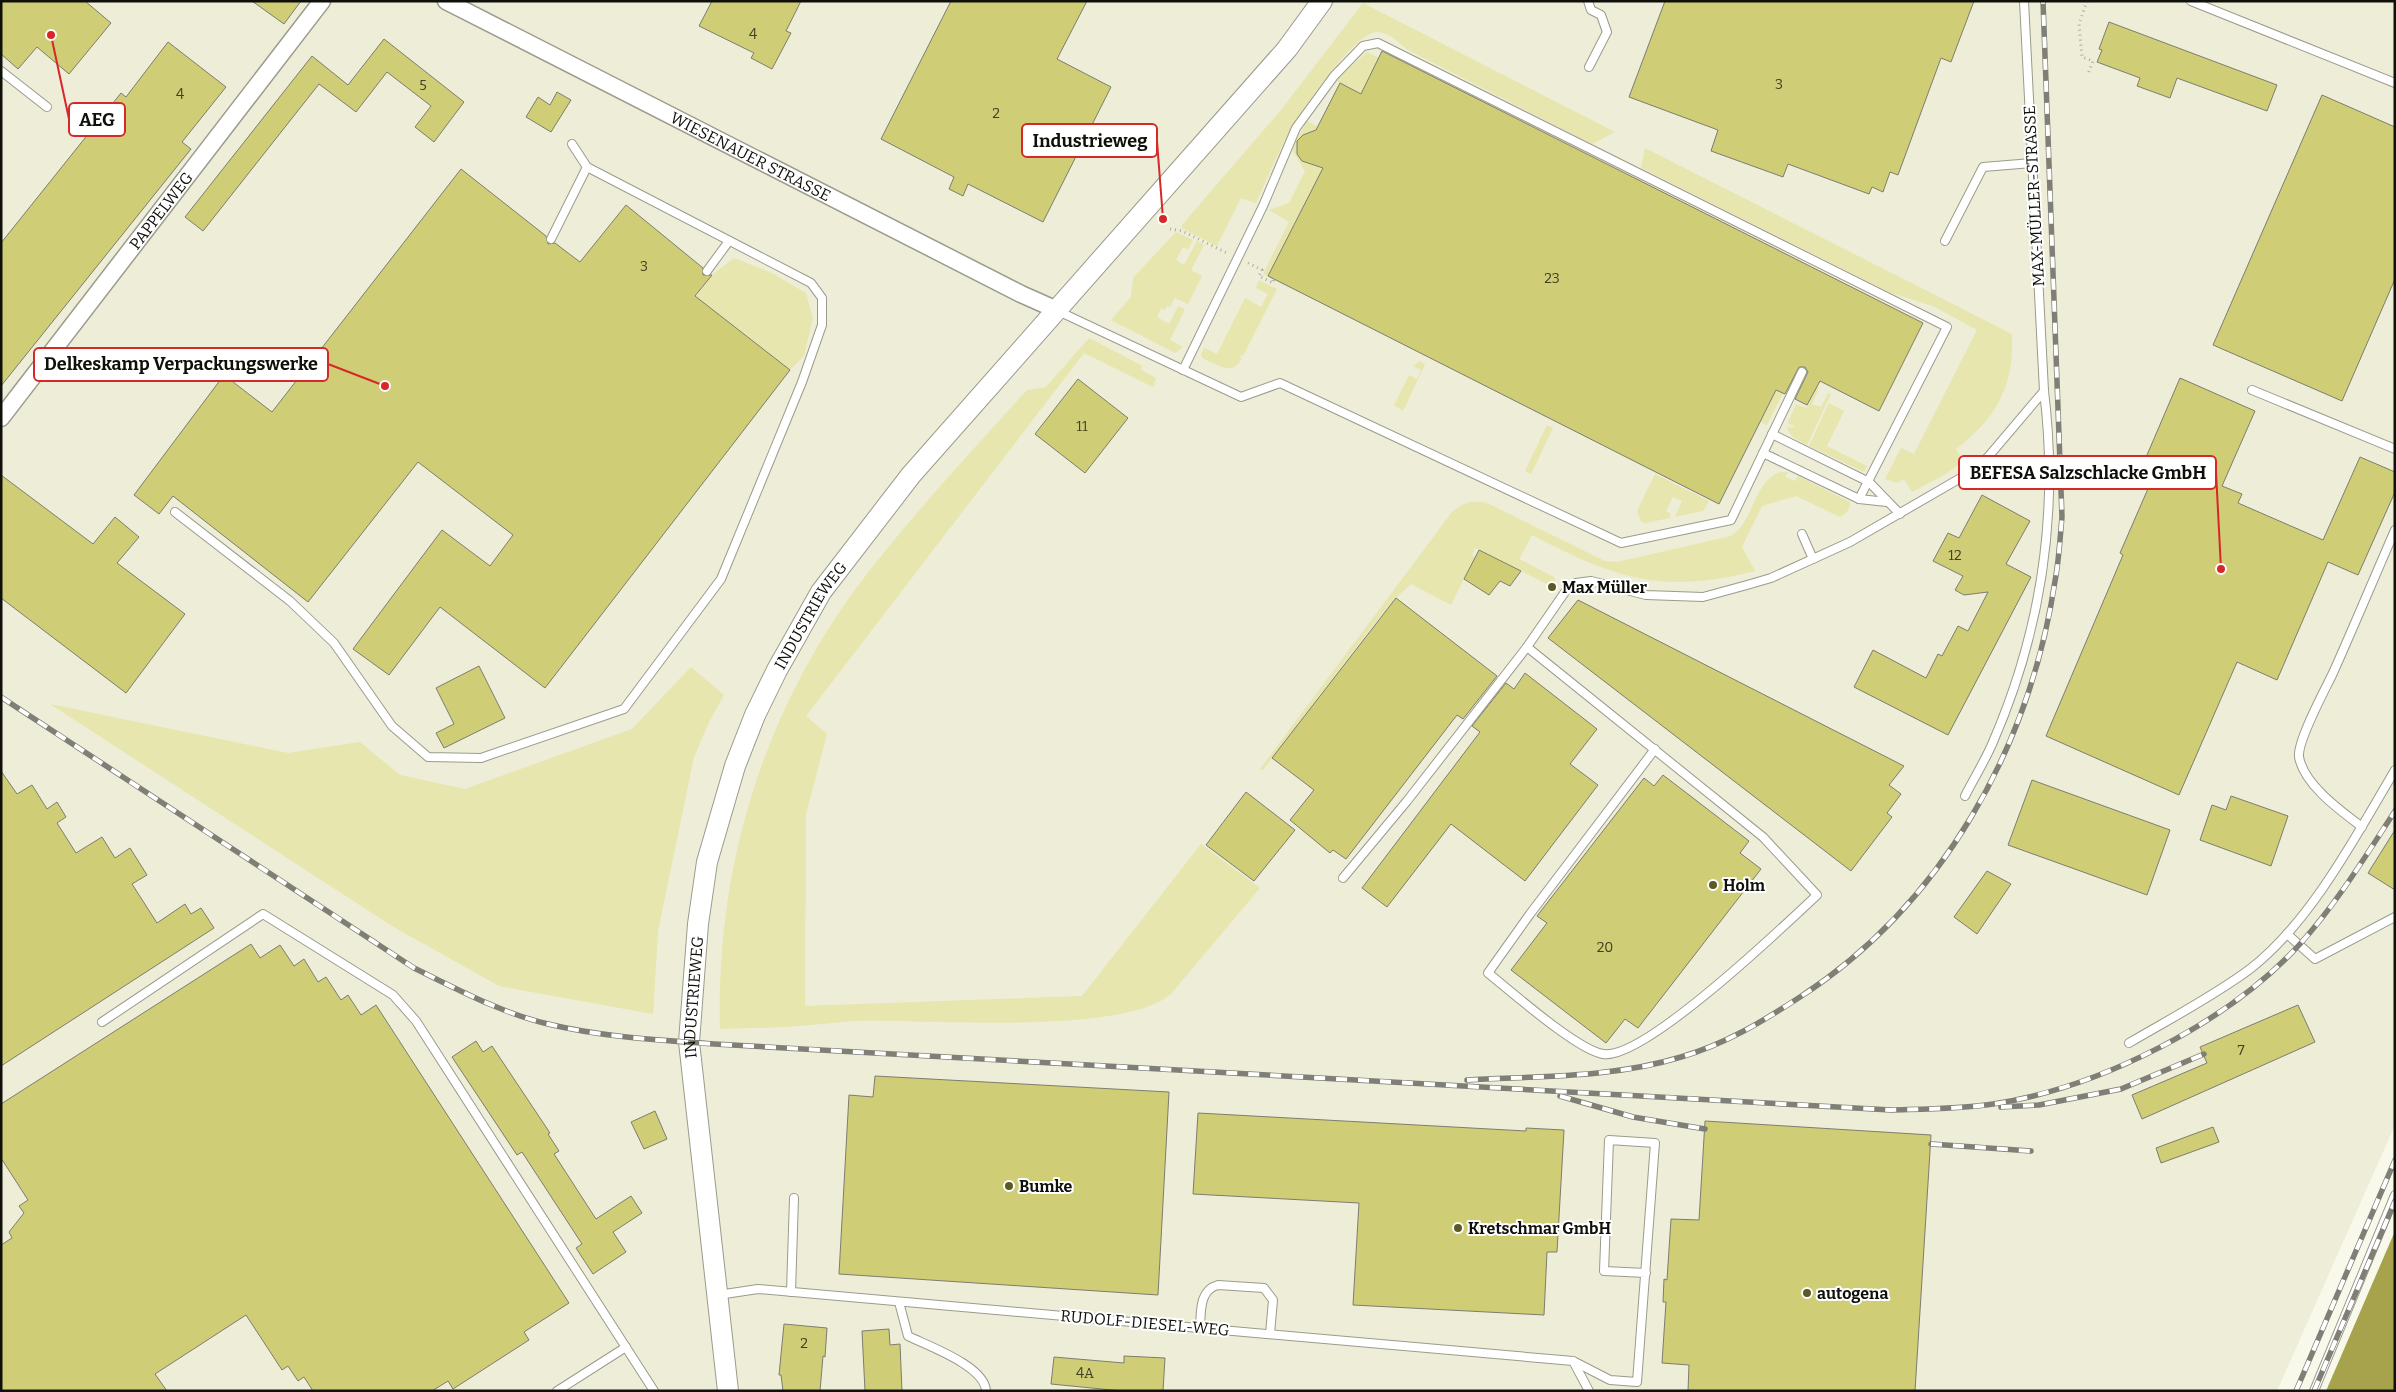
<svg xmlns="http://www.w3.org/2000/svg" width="2396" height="1392" font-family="Bitter,serif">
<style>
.built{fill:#ededd8}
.green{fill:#e6e6ae}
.water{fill:#a6a34c}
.building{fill:#cfcd76;stroke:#7d7d70}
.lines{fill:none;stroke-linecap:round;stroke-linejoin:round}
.service-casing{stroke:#9b9b8d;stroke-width:10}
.minor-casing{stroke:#9b9b8d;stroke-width:19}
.tertiary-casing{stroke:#9b9b8d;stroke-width:22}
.path{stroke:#acaca1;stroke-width:3;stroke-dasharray:1 4;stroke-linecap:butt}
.service{stroke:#fff;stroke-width:8}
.minor{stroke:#fff;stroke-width:16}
.tertiary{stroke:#fff;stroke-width:20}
.rail-casing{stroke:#7f7f76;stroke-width:5.5}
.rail{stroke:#fff;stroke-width:4;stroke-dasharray:11;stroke-linecap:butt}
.poi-dot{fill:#5b5926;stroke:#fff;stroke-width:2}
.labels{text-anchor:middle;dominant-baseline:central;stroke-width:4;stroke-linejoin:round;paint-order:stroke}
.number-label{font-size:14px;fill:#403f26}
.street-label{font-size:16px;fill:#10100b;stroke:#fff}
.poi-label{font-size:16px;font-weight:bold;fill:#10100b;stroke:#fff;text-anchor:start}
.leader{fill:none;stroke:#d62828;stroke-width:2}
.callout-dot{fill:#d62828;stroke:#fff;stroke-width:2}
.callout{fill:#fff;stroke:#d62828;stroke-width:2}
.callout-label{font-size:18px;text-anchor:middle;font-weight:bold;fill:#10100b}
</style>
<rect width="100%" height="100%" fill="#f9f9eb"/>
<!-- built -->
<path class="built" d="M1 1H2395V1125L2277 1391H1Z"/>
<!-- green -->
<g class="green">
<path d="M1363 3 1615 132 1592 144 1408 50C1399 43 1388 31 1376 32 1354 34 1306 104 1294 124 1279 149 1268 177 1256 203L1241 198 1217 246 1183 229 1181 226 1281 110Z"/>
<path d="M1367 52 1379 58 1361 94 1336 81 1345 71Z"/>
<path d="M1307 121 1318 127 1316 132 1306 133 1297 141V154L1306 163 1314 164 1339 137 1268 276 1263 274 1289 222 1269 210 1289 203 1305 171 1293 151V147Z"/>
<path d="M1645 148 2012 334C2014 387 1997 417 1956 449L1964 461 1944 475 1912 492 1904 479 1898 483 1885 479 1901 448 1914 454 1977 330 1933 306 1891 293 1641 168Z"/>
<path d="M1176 232 1193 240 1188 250 1183 247 1176 260 1184 265 1197 241 1204 245 1191 270 1202 276 1188 304 1175 298 1170 307 1167 306 1165 310 1161 308 1157 317 1169 324 1178 306 1185 309 1170 340 1183 347 1175 353 1111 320 1131 297 1133 278Z"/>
<path d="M734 258 772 273 806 293 813 318 804 356 790 370 696 297 712 275Z"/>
<path d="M1259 280 1277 289 1243 356 1240 355 1239 357 1242 358C1233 377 1216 364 1202 358L1201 354 1204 348 1217 354 1245 298 1261 307 1268 294 1256 288Z"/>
<path d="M1089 338 1143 366 1141 370 1156 378 1153 387 1084 353 806 716 827 734 806 814 805 1006 1082 996 1201 844 1260 888 1171 994C1122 1036 922 1019 853 1021 839 1022 825 1024 811 1025 781 1028 750 1028 720 1029 716 869 762 716 857 587 909 518 969 454 1027 390L1046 387Z"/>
<path d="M1420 361 1425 364 1403 411 1394 405 1409 375 1417 379 1421 370 1413 366Z"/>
<path d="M1789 366 1795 369 1767 425 1760 422Z"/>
<path d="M1807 382 1819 388 1812 404 1821 407 1828 393 1831 394 1807 445C1798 440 1789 437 1787 426L1792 428 1794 426 1788 423 1796 404 1806 408 1813 395Z"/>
<path d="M1829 403 1844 411 1827 446 1867 466 1864 472 1809 446Z"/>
<path d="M1547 425 1553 428 1531 474 1525 471Z"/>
<path d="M1781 472H1788L1785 477 1795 481 1798 476 1850 502C1850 510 1846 513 1840 517L1796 496 1762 506 1742 547 1755 571C1662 595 1614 578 1532 535L1519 559 1554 577 1557 586 1555 588 1475 548 1472 555 1475 557 1451 605 1411 584 1396 598 1370 629 1263 770 1260 769 1452 512C1465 502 1474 499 1489 504L1605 561 1617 562 1731 536C1755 521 1753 481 1781 472Z"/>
<path d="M1655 474 1709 501 1703 511 1675 517 1682 501 1673 497 1666 511 1671 514 1670 518 1645 523 1641 521 1637 511Z"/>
<path d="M691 667 724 695 709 722 694 757 658 931 653 1014 499 986 392 926 50 704 288 753 360 742 400 775 465 789 632 729Z"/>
</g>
<!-- water -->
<path class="water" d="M2395 1231V1391H2326Z"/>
<!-- building -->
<g class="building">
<path d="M1 1H85L111 23 69 74 37 47 18 69 1 54Z"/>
<path d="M252 1H301L284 24Z"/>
<path d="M712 1H801L786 31 791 33 772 69 751 58 754 53 699 26Z"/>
<path d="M951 1H1087L1057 59 1111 87 1043 222 968 184 963 196 949 189 954 177 881 139Z"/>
<path d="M1665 1H1974L1951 62 1941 58 1898 175 1890 172 1883 192 1872 187 1869 194 1788 164 1783 177 1711 151 1718 130 1629 97Z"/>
<path d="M2109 22 2277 85 2267 111 2177 78 2170 98 2137 86 2140 78 2097 62 2102 50 2099 49Z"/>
<path d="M384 39 464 102 434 142 415 127 431 106 387 72 356 112 319 84 203 231 185 217 312 56 348 85Z"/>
<path d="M168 42 226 87 182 142 191 149 1 386V243L121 93 126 97Z"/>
<path d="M1382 51 1923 323 1879 411 1820 381 1807 405 1795 399 1808 372 1805 367H1799L1785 394 1776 390 1719 504 1268 276 1323 168 1302 161 1297 154V141L1303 135 1316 130 1340 83 1361 94Z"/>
<path d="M557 92 571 100 551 132 526 117 538 97 550 105Z"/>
<path d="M2322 95 2395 127V279L2342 401 2213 345Z"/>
<path d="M461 169 546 236 548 244 555 243 580 262 626 205 703 268V275H712L695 296 790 370 545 688 440 607 389 675 353 649 442 530 490 566 513 535 418 462 308 602 173 496 159 514 134 495 224 375 272 412Z"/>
<path d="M2180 378 2255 411 2222 486 2242 494 2238 503 2323 540 2360 457 2395 472V492L2358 575 2328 562 2277 680 2237 662 2179 795 2046 736 2123 555 2120 553 2157 468 2144 462Z"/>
<path d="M1078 379 1128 418 1085 473 1035 434Z"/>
<path d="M1 475 93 544 115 517 139 537 117 563 185 614 126 693 1 598Z"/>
<path d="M1982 495 2030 521 2006 564 2031 577 1948 735 1854 687 1873 650 1926 678 1938 654 1942 656 1958 626 1968 631 1988 592 1964 595 1955 590 1963 576 1933 561 1948 533 1959 538Z"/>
<path d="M1479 550 1521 571 1510 586 1500 581 1489 595 1464 579Z"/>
<path d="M1396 598 1497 676 1463 719 1457 715 1346 859 1333 850 1330 853 1290 820 1314 790 1272 758Z"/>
<path d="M1578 600 1904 766 1889 785 1901 794 1887 813 1892 817 1851 871 1548 638Z"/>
<path d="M479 666 505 718 444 748 436 733 454 724 436 688Z"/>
<path d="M1525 673 1597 729 1570 764 1598 785 1525 881 1451 824 1387 907 1362 888 1480 732 1472 726 1506 683 1514 689Z"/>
<path d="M1 771 17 794 32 785 47 809 57 802 66 817 57 823 76 853 102 837 115 858 130 848 147 875 132 884 157 923 185 904 191 914 201 908 214 928 1 1066Z"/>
<path d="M1663 775 1749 841 1740 853 1761 869 1638 1028 1625 1019 1606 1043 1511 970 1547 923 1537 916 1644 778 1654 786Z"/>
<path d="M2032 780 2170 830 2147 895 2008 845Z"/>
<path d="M1246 792 1295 830 1254 881 1206 845Z"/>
<path d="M2231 796 2288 816 2271 866 2200 840 2212 805 2226 810Z"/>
<path d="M2395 830V890L2368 873Z"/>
<path d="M1987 871 2011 884 1977 934 1954 917Z"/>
<path d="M251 944 260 958 280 945 294 966 304 959 318 982 326 977 341 1000 348 995 361 1015 376 1005 569 1303 524 1332 529 1340 453 1389 448 1381 432 1391H313L304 1377 298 1381 288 1366 282 1370 246 1315 155 1374 167 1391H1V1245L12 1238 9 1232 24 1213 19 1206 28 1200 1 1158V1104Z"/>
<path d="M2298 1005 2315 1042 2142 1119 2132 1095 2207 1063 2200 1047Z"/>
<path d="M476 1041 483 1052 492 1046 550 1133 548 1134 559 1151 554 1154 596 1219 631 1196 642 1213 613 1232 626 1252 593 1274 576 1248 582 1244 522 1152 517 1155 452 1057Z"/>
<path d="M875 1076 1169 1092 1158 1295 839 1274 849 1095 873 1097Z"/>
<path d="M655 1111 667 1139 644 1149 631 1122Z"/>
<path d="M1198 1113 1526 1131V1128L1564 1130 1557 1252H1547L1544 1315 1353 1305 1359 1203 1193 1194Z"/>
<path d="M1705 1121 1931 1135 1915 1391H1688L1689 1365 1662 1363 1666 1302H1663L1664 1279 1667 1280 1671 1219 1699 1220Z"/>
<path d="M2213 1127 2219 1142 2161 1163 2156 1148Z"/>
<path d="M784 1324 827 1328 825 1357 823 1356 820 1391H783L781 1375H779Z"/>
<path d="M889 1329 890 1345 900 1344 902 1391H865L862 1331Z"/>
<path d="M1124 1356 1165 1358 1163 1391H1122L1051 1384 1054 1357 1124 1363Z"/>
</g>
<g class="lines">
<!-- service casing -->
<g class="service-casing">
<g id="service">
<path d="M1588 1 1591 10 1601 15 1607 32 1589 67"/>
<path d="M2191 1 2395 83"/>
<path d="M1 71 47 107"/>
<path d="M551 239 587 167"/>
<path d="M1945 241 1983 167 2032 163"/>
<path d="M707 271 729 241"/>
<path d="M1058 311 1241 397 1280 383 1621 543 1731 520 1802 372"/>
<path d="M1183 370 1263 206 1296 128 1334 76 1363 46 1378 43 1947 327 1859 499"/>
<path d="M2252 390 2395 449"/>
<path d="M1772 434 1869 482 1900 514"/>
<path d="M1763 453 1859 499 1887 502"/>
<path d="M175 512 290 601 334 643 392 726 428 757 481 758 624 709 721 579 802 382 822 325V298L811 283 587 167 572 144"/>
<path d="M1802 534 1813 559"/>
<path d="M1527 647 1763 837 1817 895C1784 926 1643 1061 1603 1054 1577 1050 1512 992 1488 973L1530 914 1655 749"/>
<path d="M1965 796C1974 778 1985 761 1993 742 2042 629 2059 513 2044 391L2024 1"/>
<path d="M2362 827C2341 811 2304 785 2299 757 2297 741 2325 690 2333 673 2354 626 2374 578 2395 530"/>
<path d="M1343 878 1407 801 1527 647 1565 592 1576 583 1591 581 1646 595 1703 597 1747 585 1771 578 1850 542 1971 472 1988 457 2044 391"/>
<path d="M2287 934 2315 959 2395 917"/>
<path d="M102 1022 263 914 393 995 416 1021 654 1391"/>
<path d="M2129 1043C2168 1020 2214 996 2250 969 2310 923 2356 836 2395 770"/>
<path d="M791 1292 794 1198"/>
<path d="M718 1295 758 1289 1573 1361 1610 1380 1637 1382 1655 1143 1609 1140 1604 1271 1646 1273"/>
<path d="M899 1302 908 1336C928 1346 985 1366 986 1391"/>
<path d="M1200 1328C1201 1312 1199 1290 1218 1285L1264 1288 1273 1300 1270 1334"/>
<path d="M1573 1361 1589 1391"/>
<path d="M557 1391 626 1347"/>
<path d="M2314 1391 2395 1195"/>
</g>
</g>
<!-- minor casing -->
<g class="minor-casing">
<g id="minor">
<path id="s1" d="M446 1 1021 294 1057 310"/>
<path id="s2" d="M1 418 322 1"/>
</g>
</g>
<!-- tertiary casing -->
<g class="tertiary-casing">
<g id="tertiary">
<path id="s3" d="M728 1391 689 1042 698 924 707 862 735 766 755 715 777 670 821 592 911 475 1287 49 1322 1"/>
</g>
</g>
<!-- path -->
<g class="path">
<path d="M2087 1 2079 24 2082 57 2093 61 2088 74"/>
<path d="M1170 229 1182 231 1227 253"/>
<path d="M1248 263 1262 270 1259 276 1273 283 1274 279"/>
</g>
<!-- service -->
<use href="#service" class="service"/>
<!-- minor -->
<use href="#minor" class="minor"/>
<!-- tertiary -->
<use href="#tertiary" class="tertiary"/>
<!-- rail casing -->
<g class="rail-casing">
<g id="rail">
<path d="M1 697 414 968C457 989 501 1013 548 1024 602 1037 659 1040 714 1044L1891 1110C1925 1109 1959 1109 1993 1104 2099 1088 2228 1023 2300 944 2337 903 2365 857 2395 811"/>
<path d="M1467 1080C1538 1076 1613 1078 1681 1057 1725 1044 1762 1022 1800 997 1942 905 2030 747 2055 581 2059 560 2060 538 2062 517L2043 1"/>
<path d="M1560 1096 1633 1117 1705 1129"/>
<path d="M2001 1107 2039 1105 2121 1089 2204 1054"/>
<path d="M1931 1144 2031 1151"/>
<path d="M2296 1391 2395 1160"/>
<path d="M2314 1391 2395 1201"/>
</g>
</g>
<!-- rail -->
<use href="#rail" class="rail"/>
</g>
<!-- markers -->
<g class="poi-dot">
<circle cx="1552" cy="587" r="5"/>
<circle cx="1713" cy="885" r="5"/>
<circle cx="1009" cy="1186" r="5"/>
<circle cx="1458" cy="1228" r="5"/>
<circle cx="1807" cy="1293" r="5"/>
</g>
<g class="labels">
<!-- number labels -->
<g class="number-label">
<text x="753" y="34">4</text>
<text x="1779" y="84">3</text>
<text x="423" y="85">5</text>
<text x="180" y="94">4</text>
<text x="996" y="113">2</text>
<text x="644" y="266">3</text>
<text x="1552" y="278">23</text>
<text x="1082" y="426">11</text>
<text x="1955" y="555">12</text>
<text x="1605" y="947">20</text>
<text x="2241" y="1050">7</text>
<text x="804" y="1343">2</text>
<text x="1085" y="1373">4A</text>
</g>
<!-- street labels -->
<g class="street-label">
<text stroke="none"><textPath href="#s1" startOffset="342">WIESENAUER STRASSE</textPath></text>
<text transform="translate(2034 196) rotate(-93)">MAX-MÜLLER-STRASSE</text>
<text stroke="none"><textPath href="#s2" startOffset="262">PAPPELWEG</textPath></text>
<text stroke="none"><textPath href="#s3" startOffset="801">INDUSTRIEWEG</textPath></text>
<text stroke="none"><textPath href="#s3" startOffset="396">INDUSTRIEWEG</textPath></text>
<text transform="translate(1145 1323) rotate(5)">RUDOLF-DIESEL-WEG</text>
</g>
<!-- poi labels -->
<g class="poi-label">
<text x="1562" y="587">Max Müller</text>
<text x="1723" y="885">Holm</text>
<text x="1019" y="1186">Bumke</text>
<text x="1468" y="1228">Kretschmar GmbH</text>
<text x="1817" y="1293">autogena</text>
</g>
</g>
<!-- callouts -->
<path class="leader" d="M51 35L69 119M1163 219L1157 141M385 386L328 364M2221 569L2216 472"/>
<g class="callout-dot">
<circle cx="51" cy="35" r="5"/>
<circle cx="1163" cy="219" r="5"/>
<circle cx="385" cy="386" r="5"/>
<circle cx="2221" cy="569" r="5"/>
</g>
<g class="callout">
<rect x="69" y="103" width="56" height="33" rx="5"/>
<rect x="1022" y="124" width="135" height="33" rx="5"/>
<rect x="34" y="348" width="294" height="33" rx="5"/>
<rect x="1959" y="456" width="257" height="33" rx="5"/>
</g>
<g class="callout-label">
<text x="97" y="126">AEG</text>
<text x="1090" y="147">Industrieweg</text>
<text x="181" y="370">Delkeskamp Verpackungswerke</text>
<text x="2088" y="479">BEFESA Salzschlacke GmbH</text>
</g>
<!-- border -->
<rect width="2396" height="1392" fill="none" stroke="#10100b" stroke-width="5"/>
</svg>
